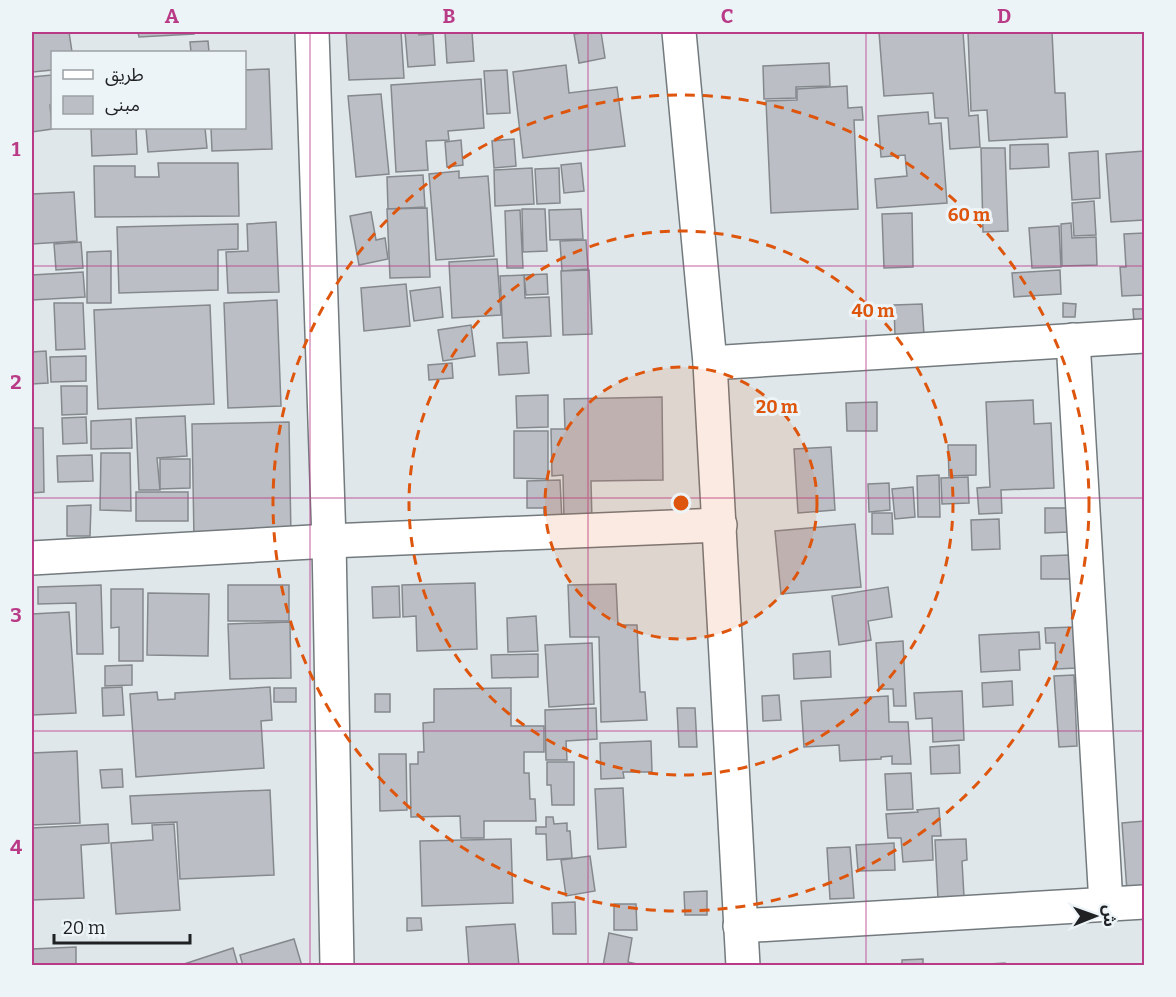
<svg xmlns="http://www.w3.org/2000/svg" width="1176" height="997" font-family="Bitter,'Noto Sans Arabic',serif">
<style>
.building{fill:#bbbfc5;stroke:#85898e;stroke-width:1.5}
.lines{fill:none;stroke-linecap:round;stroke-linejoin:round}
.minor-casing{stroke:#737a7d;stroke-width:36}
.minor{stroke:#fff;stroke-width:33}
.grid{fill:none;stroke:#b93a86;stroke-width:1.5;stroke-opacity:0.55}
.ring{fill:none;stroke:#de560d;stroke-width:3;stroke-dasharray:10 8}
.centre{fill:#de560d;stroke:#edf4f8;stroke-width:3}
.ring-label{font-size:18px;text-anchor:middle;font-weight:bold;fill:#de560d;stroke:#edf4f8;stroke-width:6;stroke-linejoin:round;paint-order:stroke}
.neatline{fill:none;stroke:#b93a86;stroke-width:2}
.grid-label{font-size:20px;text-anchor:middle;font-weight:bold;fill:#b93a86}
</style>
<rect width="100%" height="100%" fill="#dfe7ea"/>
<!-- building -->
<g class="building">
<path d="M32 32H69L72 52H52V70L33 72Z"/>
<path d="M138 32H194V34L139 37Z"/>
<path d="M346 32H401L404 78 349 80Z"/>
<path d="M405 32H418L419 35 433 34 435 65 408 67Z"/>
<path d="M445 32H472L474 61 447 63Z"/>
<path d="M592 32H601L605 58 579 63 574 34Z"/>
<path d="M879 32H963L969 116 978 115 980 147 950 149 948 118H935L933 93 884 96Z"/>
<path d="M968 32H1052L1055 93H1065L1067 137 989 141 987 110 971 111Z"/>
<path d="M208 41 209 52H191L190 42Z"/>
<path d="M829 63 830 86 796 87V98L764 99 763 66Z"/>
<path d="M566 65 569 93 617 87 625 146 523 158 513 72Z"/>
<path d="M269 69 272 149 212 151 211 128H244V70Z"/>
<path d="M507 70 510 113 487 114 484 71Z"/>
<path d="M52 75V104L50 105 52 129 32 132V77Z"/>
<path d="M481 79 484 128 448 131 449 140 426 141 428 170 396 172 391 85Z"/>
<path d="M847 86 848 108 862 107 863 120H854L858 209 771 213 766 101 797 100V89Z"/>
<path d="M381 94 389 174 356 177 348 96Z"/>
<path d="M928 112 929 124 941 123 947 203 877 208 875 179 907 176 905 155 881 157 878 116Z"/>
<path d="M91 128H136L137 154 92 156Z"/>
<path d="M146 128H205L207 148 148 152Z"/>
<path d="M514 139 516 166 494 168 492 141Z"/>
<path d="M461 140 463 165 447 167 445 142Z"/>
<path d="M1048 144 1049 167 1010 169V145Z"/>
<path d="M981 148H1005L1008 231 983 232Z"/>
<path d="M1098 151 1100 198 1072 200 1069 153Z"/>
<path d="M1144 151V220L1111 222 1106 154Z"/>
<path d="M158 163H238L239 216 95 217 94 166H135V177H159Z"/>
<path d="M581 163 584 191 564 193 561 165Z"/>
<path d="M532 168 534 204 495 206 494 170Z"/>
<path d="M559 168 560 203 537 204 535 169Z"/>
<path d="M459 171V178L488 176 494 256 436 260 429 174Z"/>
<path d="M423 175 425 207 388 209 387 177Z"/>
<path d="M74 192 77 241 32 244V194Z"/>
<path d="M1094 201 1096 235 1074 236 1072 203Z"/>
<path d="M427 208 430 277 390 278 387 209Z"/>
<path d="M522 209H545L547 251 523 252Z"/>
<path d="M581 209 583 239 550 240 549 210Z"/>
<path d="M520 210 523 268H507L505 211Z"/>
<path d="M371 212 376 240 385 238 388 259 359 265 350 216Z"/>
<path d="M912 213 913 267 884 268 882 214Z"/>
<path d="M276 222 279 292 228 293 226 252 248 251 247 224Z"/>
<path d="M1071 223 1072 238 1096 237 1097 265 1062 266 1061 224Z"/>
<path d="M238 224V249L218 250V290L119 293 117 227Z"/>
<path d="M1059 226 1061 267 1032 268 1029 228Z"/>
<path d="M1144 233V295L1122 296 1120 267H1126L1124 234Z"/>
<path d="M586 240 588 269 562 271 560 241Z"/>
<path d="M81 242 83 268 56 270 54 244Z"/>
<path d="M111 251V303H87V252Z"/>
<path d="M497 259 501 315 452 318 449 262Z"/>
<path d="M589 270 592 334 563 335 561 271Z"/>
<path d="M1060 270 1061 294 1014 297 1012 273Z"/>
<path d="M83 272 85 297 32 300V275Z"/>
<path d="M547 274 548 294 526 295 524 275Z"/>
<path d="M524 275 525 298 549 297 551 336 503 338 500 276Z"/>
<path d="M406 284 410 326 364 331 361 288Z"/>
<path d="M440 287 443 317 414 321 410 291Z"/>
<path d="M277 300 281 406 228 408 224 303Z"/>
<path d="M54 303H83L85 349 56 350Z"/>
<path d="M1063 303 1076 304 1075 317H1063Z"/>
<path d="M922 304 924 335 895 336 894 305Z"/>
<path d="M210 305 214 404 98 409 94 310Z"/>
<path d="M1133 309H1144V321L1134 322Z"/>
<path d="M471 325 475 356 443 361 438 330Z"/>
<path d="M527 342 529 373 499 375 497 343Z"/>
<path d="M46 351 48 383 32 384V352Z"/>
<path d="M86 356V381L51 382 50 357Z"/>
<path d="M452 363 453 378 429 380 428 365Z"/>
<path d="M61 386H87V414L62 415Z"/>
<path d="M548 395V427L517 428 516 396Z"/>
<path d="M662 397 663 480 591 481 592 521H564L563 475 552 476 551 429H565L564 399Z"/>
<path d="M1033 400 1034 424 1051 423 1054 488 1001 490 1002 513 979 514 977 488 990 487 986 402Z"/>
<path d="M877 402V431H847L846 403Z"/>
<path d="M185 416 187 456 157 458 160 490H139L136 418Z"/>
<path d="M86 417 87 443 63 444 62 418Z"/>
<path d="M131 419 132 448 91 449V421Z"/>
<path d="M289 422 291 538 194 539 192 424Z"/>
<path d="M32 428H43L44 492 32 493Z"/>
<path d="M514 431H548V479L514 478Z"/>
<path d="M948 445H976V475L949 476Z"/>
<path d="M831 447 835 510 798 513 794 449Z"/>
<path d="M101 453H130L131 511 100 510Z"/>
<path d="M92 455 93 481 58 482 57 456Z"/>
<path d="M160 459H190V488L160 489Z"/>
<path d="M939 475 940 517H918L917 476Z"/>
<path d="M968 477 969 503 942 504 941 478Z"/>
<path d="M560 480 562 521 544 522V508H527V481Z"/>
<path d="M889 483 890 510 869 512 868 484Z"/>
<path d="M913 487 915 517 895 519 892 489Z"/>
<rect x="136" y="492" width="52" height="29"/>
<path d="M91 505 90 536H67V506Z"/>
<path d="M1045 508H1068V532L1045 533Z"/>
<path d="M872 513H892L893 534H872Z"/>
<path d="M999 519 1000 549 972 550 971 520Z"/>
<path d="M855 524 861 587 781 594 775 531Z"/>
<path d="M1070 555V579H1041V556Z"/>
<path d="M475 583 477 649 417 651 416 616 403 617 402 585Z"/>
<path d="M616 584 618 625H637L640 692H645L647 720 601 722 599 637H570L568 585Z"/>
<path d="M101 585 103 654H77L76 603 38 604V587Z"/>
<rect x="228" y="585" width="61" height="36"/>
<path d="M399 586 400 617 373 618 372 587Z"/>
<path d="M888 587 892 617 868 621 871 640 839 645 832 596Z"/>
<path d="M111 589H143V661H119V627L111 628Z"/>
<path d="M148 593 209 594 208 656 147 655Z"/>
<path d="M69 612 76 713 32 715V614Z"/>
<path d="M536 616 538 651 508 652 507 618Z"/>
<path d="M290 622 291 678 230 679 228 624Z"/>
<path d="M1075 627 1077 668 1056 669 1055 643H1046L1045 628Z"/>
<path d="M1039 632 1040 649 1019 650 1020 670 981 672 979 635Z"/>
<path d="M903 641 906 706H894L893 689H879L876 643Z"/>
<path d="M592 643 594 704 549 707 545 645Z"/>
<path d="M830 651 831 677 794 679 793 654Z"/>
<path d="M538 654V677L492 678 491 655Z"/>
<path d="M132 665V685L105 686V666Z"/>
<path d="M1074 675 1077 746 1059 747 1054 676Z"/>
<path d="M1012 681 1013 705 983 707 982 683Z"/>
<path d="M122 687 124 715 103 716 102 688Z"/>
<path d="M270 687 272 720 261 721 264 768 136 777 130 694 157 692 158 700 175 699V693Z"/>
<rect x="274" y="688" width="22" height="14"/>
<path d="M511 688V726H544V752H524V773H529L530 799H535L536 821H484V838H461L460 816 411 817 410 764H418V752H424L423 723 434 722V689Z"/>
<path d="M962 691 964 740 933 742 932 718 916 719 914 693Z"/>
<rect x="375" y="694" width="15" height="18"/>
<path d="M779 695 781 720 763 721 762 696Z"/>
<path d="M888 696 889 722H908L911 764H892V756L881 757V759L840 761 839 745 804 747 801 701Z"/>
<path d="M596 708 597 739 566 741 567 760H546L545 710Z"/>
<path d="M677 708H695L697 747H679Z"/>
<path d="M651 741 652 772H623L624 778 601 779 600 743Z"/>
<path d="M959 745 960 773 931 774 930 747Z"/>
<path d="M77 751 80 823 32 825V753Z"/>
<path d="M379 754H406L407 810 380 811Z"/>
<path d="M547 762H574V805H552L551 785H547Z"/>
<path d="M122 769 123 787 102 788 100 770Z"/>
<path d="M911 773 913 809 887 810 885 774Z"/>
<path d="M623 788 626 847 598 849 595 789Z"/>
<path d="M270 790 274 875 180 879 177 822 132 824 130 796Z"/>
<path d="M939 808 941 836H932L933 860 903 862 901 838H888L886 814 918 812 917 810Z"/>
<path d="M546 817H553L554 824 567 823V831H570L572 858 547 860 546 834H536V827H546Z"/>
<path d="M1144 821V890L1127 891 1122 823Z"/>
<path d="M108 824 109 843 81 845 84 898 32 900V828Z"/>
<path d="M174 824 180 910 116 914 111 843 153 840 152 825Z"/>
<path d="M511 839 513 903 422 906 420 841Z"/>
<path d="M966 839 967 860 962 861 964 897 938 899 935 840Z"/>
<path d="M894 843 895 870 858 871 856 845Z"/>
<path d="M850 847 854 898 830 899 827 848Z"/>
<path d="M590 856 595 891 566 896 561 860Z"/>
<path d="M707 891V915H685L684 892Z"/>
<path d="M575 902 576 934H553L552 903Z"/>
<path d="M614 904H636L637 930H614Z"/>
<path d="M407 918H421L422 930 407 931Z"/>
<path d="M515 924 519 966H469L466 927Z"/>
<path d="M609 933 632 938 628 962 646 966H603Z"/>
<path d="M294 939 302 966H243L240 955Z"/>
<path d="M76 947V966H32V949Z"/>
<path d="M233 948 238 966H178Z"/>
<path d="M923 959V966H902V960Z"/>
<path d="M1005 963V966H954Z"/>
</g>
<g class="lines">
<!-- minor casing -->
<g class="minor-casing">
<g id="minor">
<path d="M312 32 329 541 337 966"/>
<path d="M679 32 710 363 743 966"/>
<path d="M1073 340 1106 904"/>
<path d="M710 363 1144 336"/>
<path d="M32 558 329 541 720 525"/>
<path d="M740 926 1144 902"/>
</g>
</g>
<!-- minor -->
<use href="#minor" class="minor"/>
</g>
<!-- grid -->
<path class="grid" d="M310 32V966M588 32V966M866 32V966M32 266H1144M32 498H1144M32 731H1144"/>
<!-- distance rings -->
<circle cx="681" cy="503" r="136" fill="#de560d" fill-opacity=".12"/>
<g class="ring">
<circle cx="681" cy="503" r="136"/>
<circle cx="681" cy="503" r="272"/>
<circle cx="681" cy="503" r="408"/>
</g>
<circle cx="681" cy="503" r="9" class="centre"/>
<g class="ring-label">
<text x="969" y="221">60 m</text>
<text x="873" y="317">40 m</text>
<text x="777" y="413">20 m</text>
</g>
<!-- border -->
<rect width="1176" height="997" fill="none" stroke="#edf4f8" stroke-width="66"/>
<!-- legend -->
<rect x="51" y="51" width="195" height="78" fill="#edf4f8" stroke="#9ba0a3" stroke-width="1.5"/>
<rect x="63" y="70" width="30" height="9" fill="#ffffff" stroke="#9ba0a3" stroke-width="1.5"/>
<text x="105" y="81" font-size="18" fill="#1f2123">طريق</text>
<rect x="63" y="96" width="30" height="18" fill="#bbbfc5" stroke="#9ba0a3" stroke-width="1.5"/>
<text x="105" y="111" font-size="18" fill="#1f2123">مبنى</text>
<!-- north arrow -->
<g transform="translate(1095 916) rotate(89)" stroke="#edf4f8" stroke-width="4.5" paint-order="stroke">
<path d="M0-4.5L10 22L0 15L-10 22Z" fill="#1f2123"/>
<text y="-9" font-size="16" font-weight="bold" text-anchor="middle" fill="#1f2123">ش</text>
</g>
<!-- scale -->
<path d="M54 934v9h136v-9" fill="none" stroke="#1f2123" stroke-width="3"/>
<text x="63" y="934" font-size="18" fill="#1f2123" stroke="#edf4f8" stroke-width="4.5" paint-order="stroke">20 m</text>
<rect x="33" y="33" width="1110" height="931" class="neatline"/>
<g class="grid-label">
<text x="172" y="23">A</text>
<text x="449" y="23">B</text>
<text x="727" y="23">C</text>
<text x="1004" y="23">D</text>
<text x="16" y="156">1</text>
<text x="16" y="389">2</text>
<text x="16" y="622">3</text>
<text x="16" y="854">4</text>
</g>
</svg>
